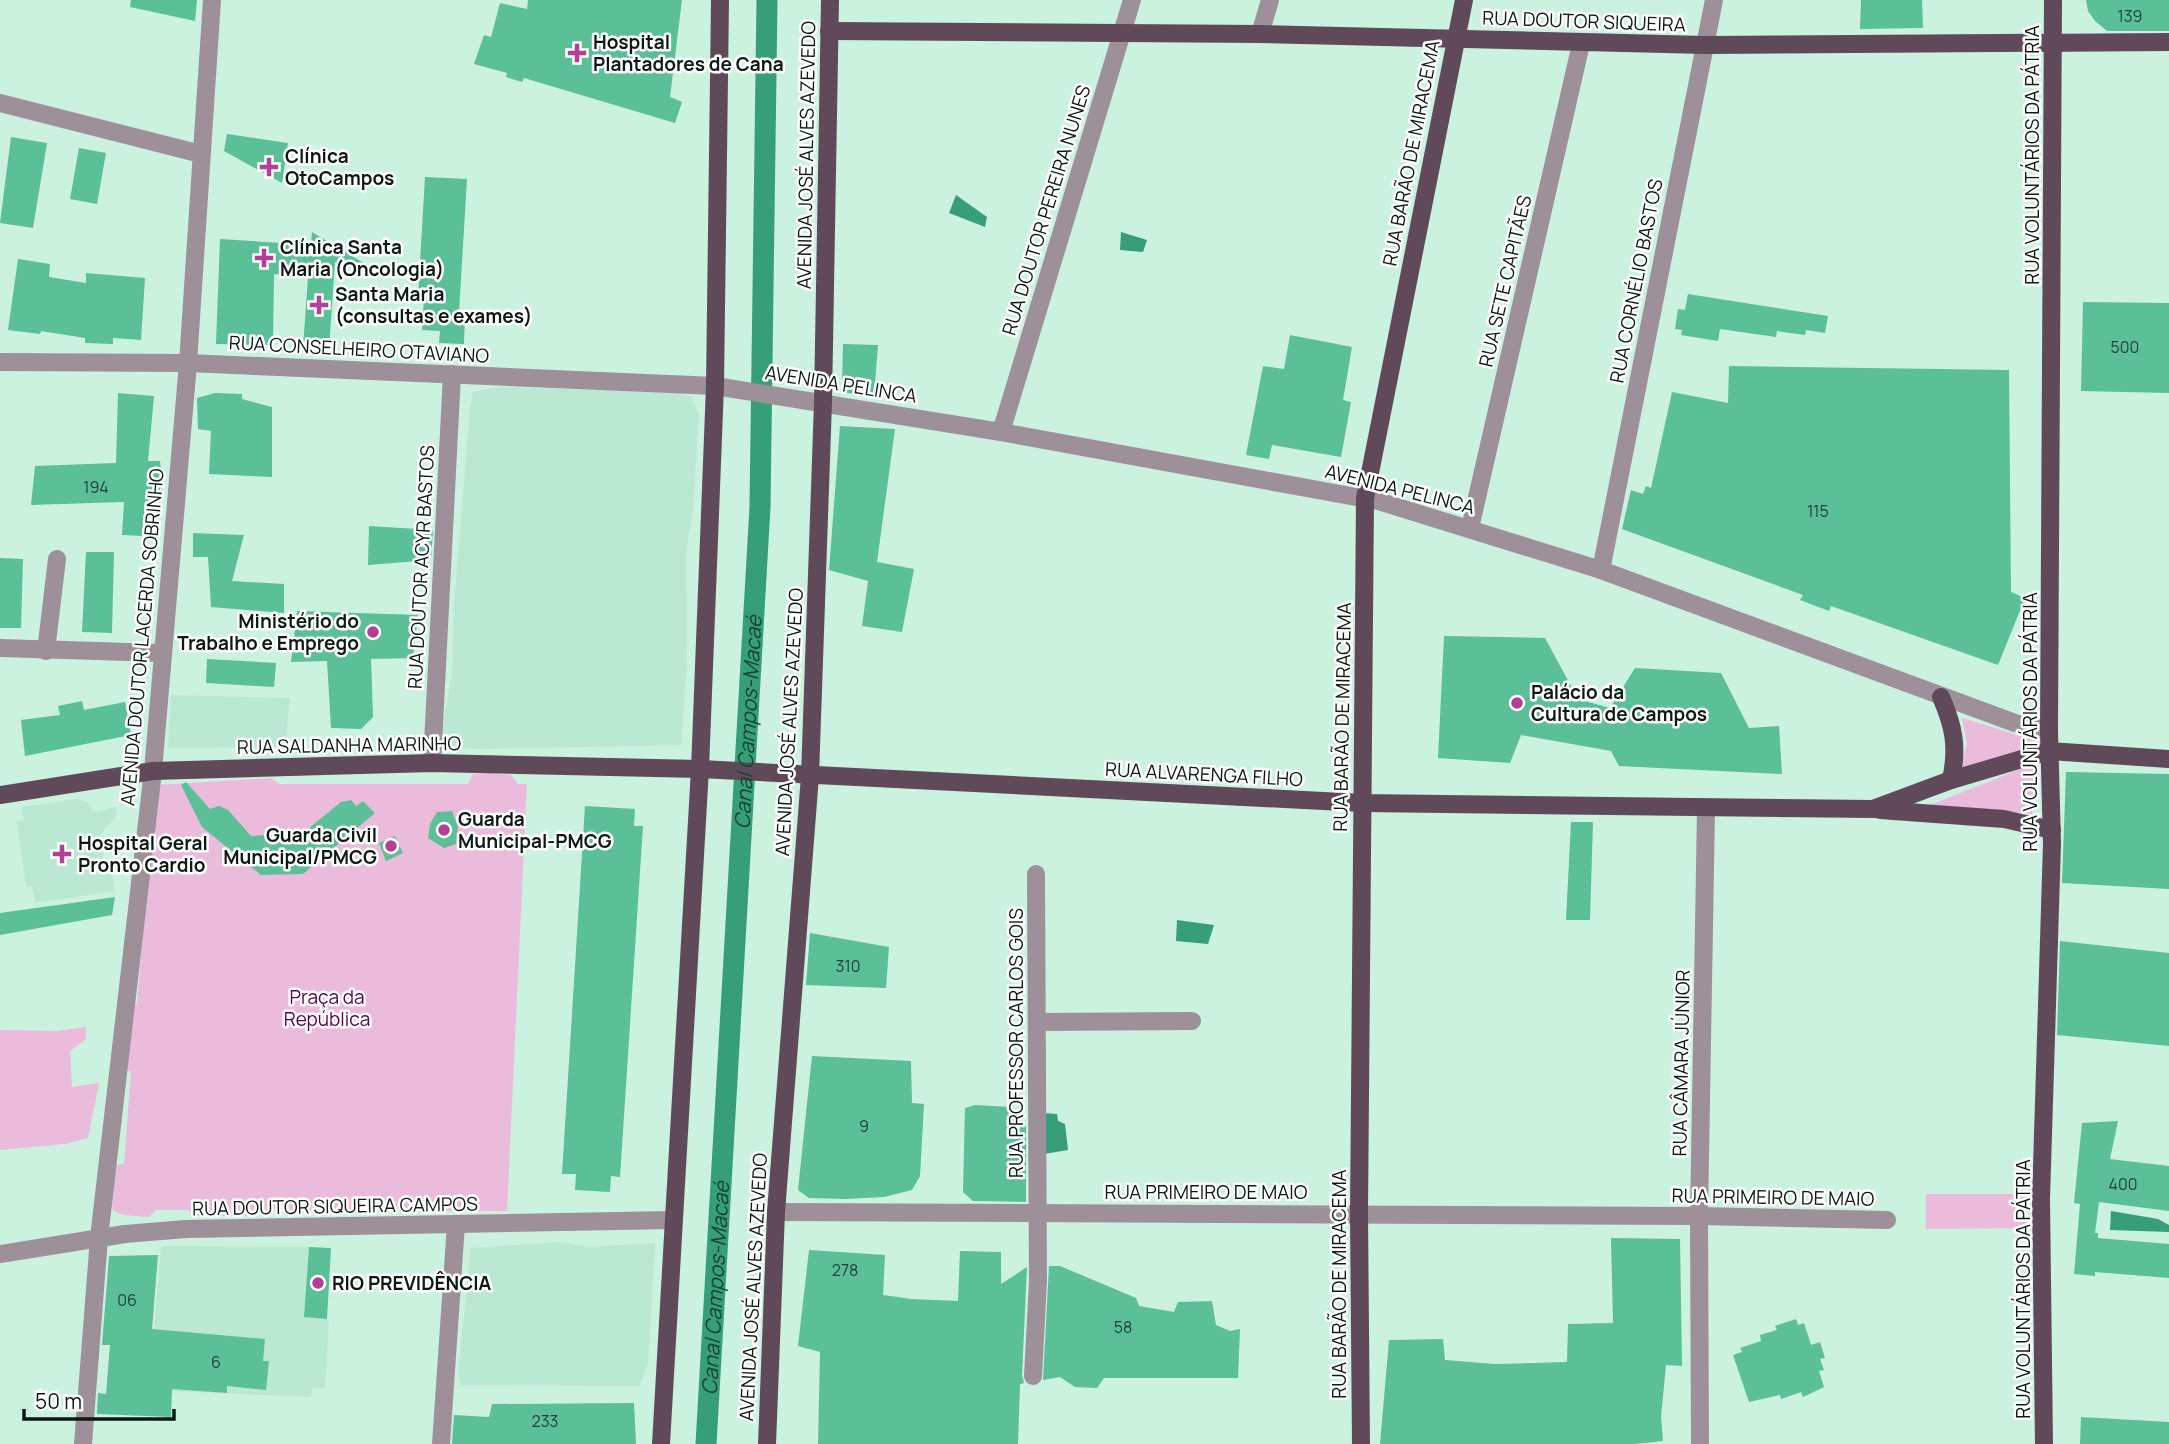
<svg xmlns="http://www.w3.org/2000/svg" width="2169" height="1444" font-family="Manrope,sans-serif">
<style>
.built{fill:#bae8d2}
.green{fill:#ebbbdc}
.water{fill:#369f78}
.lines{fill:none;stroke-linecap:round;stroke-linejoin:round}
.canal{stroke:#369f78;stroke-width:21}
.building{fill:#5bbf97}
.minor{stroke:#9d9099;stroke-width:18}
.major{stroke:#604a5a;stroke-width:18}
.poi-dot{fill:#b23f99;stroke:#fff;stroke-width:2.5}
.labels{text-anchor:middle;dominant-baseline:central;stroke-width:5;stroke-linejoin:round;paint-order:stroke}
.number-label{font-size:16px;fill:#204335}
.street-label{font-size:19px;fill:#0d1a14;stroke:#fff}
.poi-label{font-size:19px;font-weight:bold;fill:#0d1a14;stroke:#fff;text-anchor:start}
.park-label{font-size:19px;fill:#5b004c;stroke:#fff}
.water-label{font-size:21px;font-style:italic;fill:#174231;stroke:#fff}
</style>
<rect width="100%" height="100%" fill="#cbf1df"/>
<!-- built -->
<g class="built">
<path d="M501 387 672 392 692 397 699 414 693 511 686 550 687 662 681 745 480 749 439 747 452 673 454 603 470 408 473 392Z"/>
<path d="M171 695 290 698 285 747 168 748Z"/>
<path d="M77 799 90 803 92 812 116 807 117 815 100 835 106 873H112L115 891 35 903 32 886 26 887 17 822 24 821 22 807Z"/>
<path d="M560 1242 590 1247 655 1243 648 1363 640 1386 461 1385 458 1374 471 1248Z"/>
<path d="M161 1246 309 1247 304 1317 329 1319 325 1388H312L311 1397 149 1390Z"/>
</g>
<!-- green -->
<g class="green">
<path d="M1962 718 2047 744 1961 769 1967 743Z"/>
<path d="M2036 763 2032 814 1925 807Z"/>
<path d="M489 773 511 775 518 784H527L507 1211 252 1210 250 1216H194L189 1210H156L149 1217 122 1215 113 1210 111 1199 116 1165 124 1164 131 1072 126 1069 133 1008 137 1003 155 785 271 778 279 784H468L473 774Z"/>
<path d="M86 1027V1039L70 1051 72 1087 99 1083 88 1138 65 1144 0 1150V1030L57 1031Z"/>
<path d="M1926 1194H2027V1228L1926 1229Z"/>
</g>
<!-- water -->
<g class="water">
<path d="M956 195 987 217 985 227 949 213Z"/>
<path d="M1121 232 1147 240 1143 252 1120 250Z"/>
<path d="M1177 920 1214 925 1208 944 1176 941Z"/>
<path d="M1044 1113 1057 1114 1058 1121 1065 1124 1068 1150 1044 1154Z"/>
<path d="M2111 1211 2158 1219 2169 1225V1232L2110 1230Z"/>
</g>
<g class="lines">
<!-- canal -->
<path class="canal" id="s1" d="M706 1444 760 507 767 0"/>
</g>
<!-- building -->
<g class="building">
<path d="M131 0H197L195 21 130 7Z"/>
<path d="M528 0H682L670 97 682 102 675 123 524 78 522 82 506 77 507 73 474 64 484 35 491 37 500 3 527 9Z"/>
<path d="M1861 0H1922L1923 28 1860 29Z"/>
<path d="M2086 0H2169V31H2107L2095 21 2088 11Z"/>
<path d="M227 134 288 143 282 183 224 151Z"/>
<path d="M11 137 47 143 33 228 0 223Z"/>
<path d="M79 148 106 153 97 204 70 199Z"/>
<path d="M425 177 467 179 459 312 465 313 464 344 439 343 440 331 422 330 424 297H418Z"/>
<path d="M312 232 367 265 335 262 329 349 303 347 308 277 274 274 273 345 216 344 220 239 311 245Z"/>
<path d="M18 259 50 264 49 277 86 283V273L145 278 141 340 113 338V344L85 343V338L41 331 40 334 8 330Z"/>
<path d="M1688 294 1828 316 1825 333 1806 330 1805 335 1777 331 1776 337 1720 329 1718 341 1681 335 1682 330 1675 329 1678 309 1685 310Z"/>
<path d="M2083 302 2169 303V393L2081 391Z"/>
<path d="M1290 335 1352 347 1343 400 1351 402 1341 457 1272 445 1269 459 1246 455 1263 366 1284 369Z"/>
<path d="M843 344 878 345 874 396 847 393 842 388Z"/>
<path d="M1729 366 2009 370 2011 592 2025 598 1998 665 1831 606 1829 611 1800 600 1803 595 1622 529 1631 490 1643 494 1646 486 1651 488 1672 392 1728 403Z"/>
<path d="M118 393 154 396 148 461H160L161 473 159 500 145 501 143 536 122 535 124 502 31 505 35 466 116 463Z"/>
<path d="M215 393 242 394V399L272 407V477L209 474 211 431 198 429 197 398Z"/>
<path d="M840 426 895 429 877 562 914 569 902 632 862 626 868 581 829 570Z"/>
<path d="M369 526 433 530 431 560 368 565Z"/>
<path d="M193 533 244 535 232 581 284 584V613L211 607 208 557H193Z"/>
<path d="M86 552H114L112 633 82 632Z"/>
<path d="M0 558 23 559 21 628H0Z"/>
<path d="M297 611 418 615 413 658 371 659 373 717 361 729 331 728 327 661 291 662Z"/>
<path d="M1444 636 1545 638 1578 699 1610 708 1635 668 1721 673 1749 728 1779 726 1782 774 1619 766 1611 751 1521 735 1510 763 1438 758Z"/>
<path d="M207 659 276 663 274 687 206 683Z"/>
<path d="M82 701 84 710 125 702 131 735 25 756 21 720 60 715 58 706Z"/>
<path d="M2066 772 2169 774V889L2062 883Z"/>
<path d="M186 782 210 809 219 806 228 810 251 836 303 833 341 802 351 800 356 806 363 801 375 813 303 874 261 875 202 827 181 785Z"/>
<path d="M585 806 635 809 634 826H643L620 1177 611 1176 610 1192 575 1190 576 1174H562Z"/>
<path d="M452 811 458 827 456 844 444 848 428 838 430 824 437 812Z"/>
<path d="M1571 822H1593L1590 920H1566Z"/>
<path d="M395 836 403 853 386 861 379 843Z"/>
<path d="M115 897 112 915 0 935V913Z"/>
<path d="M810 933 889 947 886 988 806 985Z"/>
<path d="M2060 941 2169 953V1046L2057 1035Z"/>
<path d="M812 1056 911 1061 912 1103 924 1104 920 1176 912 1190 884 1197 845 1199 809 1198 798 1190Z"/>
<path d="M975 1105 1012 1107 1015 1115 1026 1126V1202L973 1201 963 1192 965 1108Z"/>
<path d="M2118 1121 2110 1159 2169 1166V1211L2099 1202 2095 1233H2098V1238L2169 1244V1278L2095 1272V1276L2074 1274 2080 1204 2074 1203 2082 1123Z"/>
<path d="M1611 1238 1680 1239 1682 1366 1666 1365 1661 1417 1663 1441 1635 1444H1380L1389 1340 1443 1339 1445 1360 1495 1364 1567 1362 1568 1324 1613 1323Z"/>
<path d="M309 1247 331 1248 327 1319 304 1317Z"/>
<path d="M809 1250 885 1255 883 1295 911 1299 958 1301 960 1251 1001 1252V1284L1027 1267 1022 1375 1024 1383 1020 1384 1018 1444H818L820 1352 798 1346Z"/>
<path d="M158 1255 152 1329 265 1339 263 1361H269L266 1390 227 1386V1393L172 1389 171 1417 97 1414 98 1393 106 1394 110 1345H102L109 1256Z"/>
<path d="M1049 1266H1060L1136 1298 1139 1306 1174 1312 1178 1302 1212 1301 1216 1325 1230 1331 1240 1329 1238 1378H1104L1097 1388 1075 1387 1060 1377 1043 1380Z"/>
<path d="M1796 1319 1798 1325 1804 1323 1811 1345 1820 1342 1825 1358 1820 1359 1824 1370 1819 1371 1824 1387 1803 1397 1801 1392 1781 1399 1780 1395 1749 1402 1733 1355 1742 1352 1740 1348 1761 1341 1760 1335 1777 1330 1775 1326Z"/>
<path d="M634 1403 636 1444H452L454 1415 489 1417 492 1404Z"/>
<path d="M2081 1417 2169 1422V1444H2080Z"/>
</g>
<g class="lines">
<!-- minor -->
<g class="minor">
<path d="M1260 34 1270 0"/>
<path d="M0 103 201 154"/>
<path d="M0 362 188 363 715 386 1001 432 1378 501 1601 570 2015 723 2049 731"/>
<path d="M1001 432 1132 0"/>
<path d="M1470 528 1581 44"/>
<path d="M1601 570 1714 0"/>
<path d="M0 648 161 653"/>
<path d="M46 651 57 559"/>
<path d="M432 763 452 374"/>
<path d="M1038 1022 1192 1021"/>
<path d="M776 1212 1699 1216 1887 1220"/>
<path d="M0 1254 125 1234 186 1229 672 1220"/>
<path d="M1033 1376 1038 1281 1036 874"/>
<path d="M83 1444 99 1238 153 771 188 363 212 0"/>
<path d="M441 1444 456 1224"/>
<path d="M1700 1444 1699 1216 1706 810"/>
</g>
<!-- major -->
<g class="major">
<path d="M829 31 1260 34 1704 45 2169 42"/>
<path d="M1941 697C1954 727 1958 747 1951 780"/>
<path d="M0 795 153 771 432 763 700 769 1362 803 1873 809 1951 780 2049 751 2169 759"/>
<path d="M1880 810 2004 819 2052 830"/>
<path d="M661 1444 700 769 715 386 720 0"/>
<path d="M767 1444 776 1212 810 776 823 402 830 0"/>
<path d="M1361 1444 1359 1214 1365 498 1464 0"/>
<path d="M2044 1444 2041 1199 2052 843 2049 731 2053 0"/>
</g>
</g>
<!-- markers -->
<g class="poi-dot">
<path d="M573.5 42.5h7v7h7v7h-7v7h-7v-7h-7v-7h7z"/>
<path d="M265.5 156.5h7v7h7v7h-7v7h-7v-7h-7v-7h7z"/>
<path d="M260.5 247.5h7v7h7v7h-7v7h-7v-7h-7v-7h7z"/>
<path d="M315.5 294.5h7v7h7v7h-7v7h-7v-7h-7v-7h7z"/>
<circle cx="373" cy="632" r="7"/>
<circle cx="1517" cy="703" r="7"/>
<circle cx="444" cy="830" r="7"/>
<circle cx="391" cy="846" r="7"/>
<path d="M58.5 843.5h7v7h7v7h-7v7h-7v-7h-7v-7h7z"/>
<circle cx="318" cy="1283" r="7"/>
</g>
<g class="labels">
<!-- number labels -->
<g class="number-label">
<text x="2130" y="16">139</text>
<text x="2125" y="347">500</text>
<text x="96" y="487">194</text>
<text x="1818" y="511">115</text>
<text x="848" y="966">310</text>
<text x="864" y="1126">9</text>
<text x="2123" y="1184">400</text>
<text x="845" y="1270">278</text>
<text x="127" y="1300">06</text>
<text x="1123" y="1327">58</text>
<text x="216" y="1362">6</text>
<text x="545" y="1421">233</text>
</g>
<!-- street labels -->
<g class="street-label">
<text transform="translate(1584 21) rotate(2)">RUA DOUTOR SIQUEIRA</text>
<text transform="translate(1411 153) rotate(-79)">RUA BARÃO DE MIRACEMA</text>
<text transform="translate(806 155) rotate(-89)">AVENIDA JOSÉ ALVES AZEVEDO</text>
<text transform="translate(2032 155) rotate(-90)">RUA VOLUNTÁRIOS DA PÁTRIA</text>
<text transform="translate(1046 210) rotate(-73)">RUA DOUTOR PEREIRA NUNES</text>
<text transform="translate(1505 281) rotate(-77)">RUA SETE CAPITÃES</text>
<text transform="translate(1636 281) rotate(-79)">RUA CORNÉLIO BASTOS</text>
<text transform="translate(359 349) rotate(3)">RUA CONSELHEIRO OTAVIANO</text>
<text transform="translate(841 384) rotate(9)">AVENIDA PELINCA</text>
<text transform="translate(1400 489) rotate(14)">AVENIDA PELINCA</text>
<text transform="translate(421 567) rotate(-87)">RUA DOUTOR ACYR BASTOS</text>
<text transform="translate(142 637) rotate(-85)">AVENIDA DOUTOR LACERDA SOBRINHO</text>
<text transform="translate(1342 717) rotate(-89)">RUA BARÃO DE MIRACEMA</text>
<text transform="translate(789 722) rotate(-87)">AVENIDA JOSÉ ALVES AZEVEDO</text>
<text transform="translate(2030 722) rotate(-90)">RUA VOLUNTÁRIOS DA PÁTRIA</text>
<text transform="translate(349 745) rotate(-1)">RUA SALDANHA MARINHO</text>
<text transform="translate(1204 774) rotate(3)">RUA ALVARENGA FILHO</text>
<text transform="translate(1016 1043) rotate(-90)">RUA PROFESSOR CARLOS GOIS</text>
<text transform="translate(1681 1063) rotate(-89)">RUA CÂMARA JÚNIOR</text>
<text x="1206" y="1192">RUA PRIMEIRO DE MAIO</text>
<text transform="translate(1773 1197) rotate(1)">RUA PRIMEIRO DE MAIO</text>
<text transform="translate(335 1206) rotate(-1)">RUA DOUTOR SIQUEIRA CAMPOS</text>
<text transform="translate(1339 1284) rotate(-90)">RUA BARÃO DE MIRACEMA</text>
<text transform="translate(753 1287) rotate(-87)">AVENIDA JOSÉ ALVES AZEVEDO</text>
<text transform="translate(2023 1289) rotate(-90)">RUA VOLUNTÁRIOS DA PÁTRIA</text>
</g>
<!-- poi labels -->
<g class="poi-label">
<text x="593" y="42">Hospital<tspan x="593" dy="22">Plantadores de Cana</tspan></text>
<text x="285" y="156">Clínica<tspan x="285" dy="22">OtoCampos</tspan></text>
<text x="280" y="247">Clínica Santa<tspan x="280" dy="22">Maria (Oncologia)</tspan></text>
<text x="335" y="294">Santa Maria<tspan x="335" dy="22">(consultas e exames)</tspan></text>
<text x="359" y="621" text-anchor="end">Ministério do<tspan x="359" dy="22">Trabalho e Emprego</tspan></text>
<text x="1531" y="692">Palácio da<tspan x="1531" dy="22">Cultura de Campos</tspan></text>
<text x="458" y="819">Guarda<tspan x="458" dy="22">Municipal-PMCG</tspan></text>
<text x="377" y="835" text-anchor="end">Guarda Civil<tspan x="377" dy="22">Municipal/PMCG</tspan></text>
<text x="78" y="843">Hospital Geral<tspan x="78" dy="22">Pronto Cardio</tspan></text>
<text x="332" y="1283">RIO PREVIDÊNCIA</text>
</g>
<!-- park labels -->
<g class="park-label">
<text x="327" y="997">Praça da<tspan x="327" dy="22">República</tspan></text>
</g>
<!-- water labels -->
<g class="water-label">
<text stroke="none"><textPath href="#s1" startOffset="723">Canal Campos-Macaé</textPath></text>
<text stroke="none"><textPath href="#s1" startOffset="156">Canal Campos-Macaé</textPath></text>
</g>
</g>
<!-- scale -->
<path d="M24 1409v10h150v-10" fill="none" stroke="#0d1a14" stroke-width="3.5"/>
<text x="35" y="1409" font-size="21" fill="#0d1a14" stroke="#ffffff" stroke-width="5" paint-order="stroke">50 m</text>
</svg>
